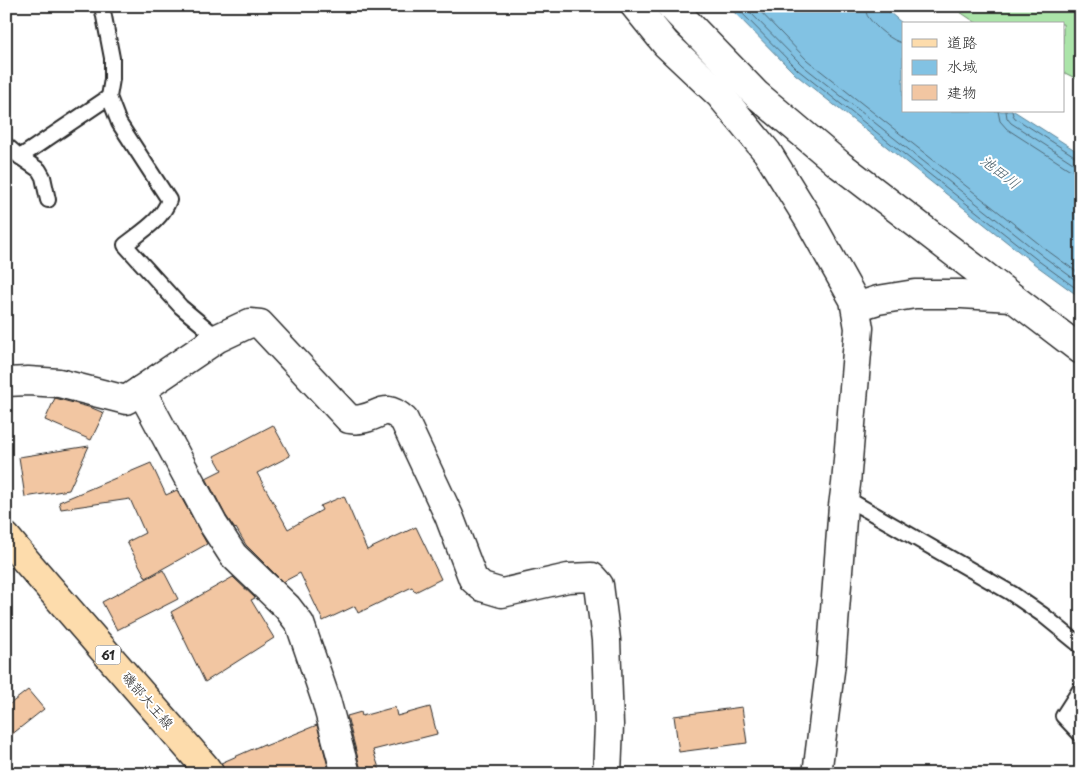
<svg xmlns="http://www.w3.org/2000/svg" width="1087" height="780" font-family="'Playpen Sans','Klee One',sans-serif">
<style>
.green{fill:#abe4a9;stroke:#6b886a}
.water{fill:#82c2e3;stroke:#5f8699}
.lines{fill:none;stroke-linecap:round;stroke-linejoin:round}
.shore{stroke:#4e6775;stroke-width:1}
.building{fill:#f2c6a2;stroke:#2b2b2b}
.lane-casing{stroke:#2b2b2b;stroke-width:18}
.street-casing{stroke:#2b2b2b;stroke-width:31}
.primary-casing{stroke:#2b2b2b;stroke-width:31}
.lane{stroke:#fff;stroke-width:14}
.street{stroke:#fff;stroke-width:28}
.primary{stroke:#fddcac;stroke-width:28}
.labels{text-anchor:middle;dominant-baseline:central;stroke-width:4;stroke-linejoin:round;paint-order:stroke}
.shield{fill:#fff;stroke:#6b6b6b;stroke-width:1}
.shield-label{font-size:12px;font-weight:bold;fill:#2b2b2b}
.street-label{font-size:14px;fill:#2b2b2b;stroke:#fff}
.water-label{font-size:15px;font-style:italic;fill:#49606b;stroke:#fff}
</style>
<rect width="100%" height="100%" fill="#fff"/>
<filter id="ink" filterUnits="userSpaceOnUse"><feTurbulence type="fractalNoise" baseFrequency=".02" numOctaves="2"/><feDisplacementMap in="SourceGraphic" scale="10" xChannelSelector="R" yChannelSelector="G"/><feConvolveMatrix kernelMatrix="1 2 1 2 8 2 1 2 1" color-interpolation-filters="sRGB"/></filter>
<g filter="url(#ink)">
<!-- green -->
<path class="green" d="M951 6H1081V81L1063 72V24H978Z"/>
<!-- water -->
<path class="water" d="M728 6H882L903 24V111H1014L1081 154V298L1037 266 795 74Z"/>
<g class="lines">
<!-- shore -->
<g class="shore">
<path d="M735 6 798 70 1040 262 1081 292"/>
<path d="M744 6 802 65 1044 257 1081 284"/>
<path d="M755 6 807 60 1048 251 1081 275"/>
<path d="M866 6C866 11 866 15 869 18 875 27 893 42 903 43"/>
<path d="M998 111 1000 121 1007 129 1069 169 1081 172"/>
<path d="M1006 111 1007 118 1011 123 1073 163 1081 165"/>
<path d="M1012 111 1013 115 1015 118 1076 157 1081 158"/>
</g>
</g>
<!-- building -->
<g class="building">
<path d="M55 398 92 408 104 413 91 440 45 420Z"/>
<path d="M273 425 290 456 257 473 288 529 322 510 320 506 344 496 367 550 416 527 441 579 415 592 412 587 358 613 355 606 323 621 300 573 283 582 246 545 236 528 235 529 226 516 206 478 222 470 214 456Z"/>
<path d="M89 446 69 490 25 497 19 457Z"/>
<path d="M151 463 166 495 177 490 207 544 146 578 127 542 145 533 130 499 61 509 59 502Z"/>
<path d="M163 570 178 599 117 630 102 602Z"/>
<path d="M233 577 255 598 251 600 274 638 205 682 171 612Z"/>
<path d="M28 690 44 709 6 739V707Z"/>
<path d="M395 707 397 716 430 707 437 734 373 750 381 774H361V770L347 716 361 712 362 716Z"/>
<path d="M742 707 747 743 679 752 674 716Z"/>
<path d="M317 725 330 774H225L221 763 264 744 265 746Z"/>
</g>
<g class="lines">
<!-- lane casing -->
<g class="lane-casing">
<g id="lane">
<path d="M102 6 112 58V79L109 97 119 123 169 200C162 220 141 232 125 245L181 307 218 338"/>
<path d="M6 145 20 157 39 170 43 177 48 200"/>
<path d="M20 157 109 97"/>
<path d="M844 497 1011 593 1043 615 1081 646"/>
<path d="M1081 688 1063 716 1081 735"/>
</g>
</g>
<!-- street casing -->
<g class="street-casing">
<g id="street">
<path d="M635 6 666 44 720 95 767 152 808 218 854 300 859 328 846 484 843 506 831 663 817 774"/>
<path d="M671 6 756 94 840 165 1081 350"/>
<path d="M856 307 878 300 915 294H962L1011 297"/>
<path d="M6 382 28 381 59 383 126 400 218 338 250 323 260 324 349 419C352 419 357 420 361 419 381 416 384 402 404 420L449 516 473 579 482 587 502 593 568 578 592 577 599 585 606 640 609 725 607 774"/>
<path d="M141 390 213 524 233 555 287 607 300 624 326 700 346 774"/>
</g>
</g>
<!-- primary casing -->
<g class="primary-casing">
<path id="primary" d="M6 537 21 555 205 767 210 774"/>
</g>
<!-- lane -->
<use href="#lane" class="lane"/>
<!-- street -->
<use href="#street" class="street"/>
<!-- primary -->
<use href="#primary" class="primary"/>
</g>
</g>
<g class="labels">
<!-- shield labels -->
<rect class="shield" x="95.5" y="645.5" width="25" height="19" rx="4"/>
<g class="shield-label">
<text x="108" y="655">61</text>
</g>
<!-- street labels -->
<g class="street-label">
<text transform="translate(148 700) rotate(49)">磯部大王線</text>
</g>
<!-- water labels -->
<g class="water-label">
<text transform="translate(1001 171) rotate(38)">池田川</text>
</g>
</g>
<!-- margin -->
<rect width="1087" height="780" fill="none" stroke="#fff" stroke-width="25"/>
<rect x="12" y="12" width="1062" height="755" fill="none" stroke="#2b2b2b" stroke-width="2" filter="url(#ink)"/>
<!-- legend -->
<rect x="902" y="22" width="162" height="90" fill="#ffffff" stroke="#aaaaaa"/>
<rect x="912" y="39" width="25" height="8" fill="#fddcac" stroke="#aaaaaa"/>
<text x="947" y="48" font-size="15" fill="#2b2b2b">道路</text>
<rect x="912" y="60" width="25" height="15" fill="#82c2e3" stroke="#aaaaaa"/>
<text x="947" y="72" font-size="15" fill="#2b2b2b">水域</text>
<rect x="912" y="85" width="25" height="15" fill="#f2c6a2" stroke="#aaaaaa"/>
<text x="947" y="98" font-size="15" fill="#2b2b2b">建物</text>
</svg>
